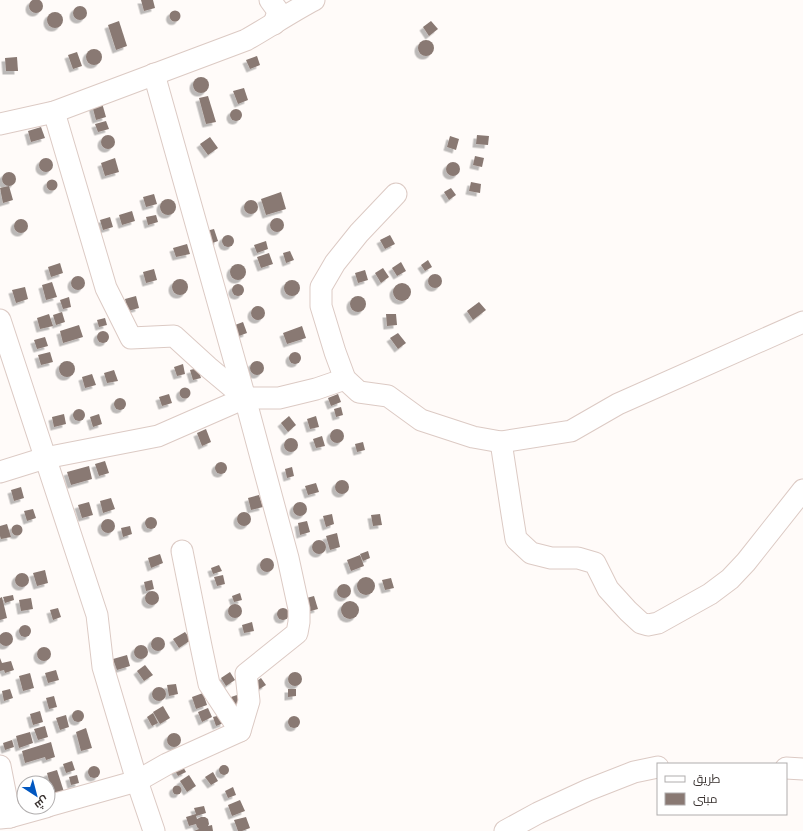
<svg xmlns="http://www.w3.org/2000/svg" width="803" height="831" font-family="'Source Serif 4',Cairo,serif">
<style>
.building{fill:#897973;filter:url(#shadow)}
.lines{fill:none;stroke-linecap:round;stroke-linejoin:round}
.minor-casing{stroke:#dccac4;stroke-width:23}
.minor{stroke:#fff;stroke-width:21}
</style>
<defs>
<filter id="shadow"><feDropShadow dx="-3.5" dy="3.5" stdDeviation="0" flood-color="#0004"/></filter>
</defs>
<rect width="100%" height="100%" fill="#fffbf9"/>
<!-- building -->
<g class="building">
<circle cx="36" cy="6" r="7"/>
<path d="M141 0H153L155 8 144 11Z"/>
<circle cx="80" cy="13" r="7"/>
<circle cx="175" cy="16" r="5.5"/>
<circle cx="55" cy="20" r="8"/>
<path d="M119 21 127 46 116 50 108 25Z"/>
<path d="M431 21 438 29 429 36 423 27Z"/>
<circle cx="426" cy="48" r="8"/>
<circle cx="94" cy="57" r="8"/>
<path d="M77 52 82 66 73 69 68 55Z"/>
<path d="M257 56 260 65 250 69 246 60Z"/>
<path d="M17 57 18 71H6L5 58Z"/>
<circle cx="201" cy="85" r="8"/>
<path d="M244 88 248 100 238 104 233 91Z"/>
<path d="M208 96 216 122 206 124 199 98Z"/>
<path d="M102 103 106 117 96 120 92 105Z"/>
<circle cx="236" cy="115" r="6"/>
<path d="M106 121 109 129 98 132 95 124Z"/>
<path d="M41 127 45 138 31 142 28 131Z"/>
<path d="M477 135 489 136 488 145 476 144Z"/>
<circle cx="108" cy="142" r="7"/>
<path d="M450 136 459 139 456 150 447 147Z"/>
<path d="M210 137 218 148 208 155 200 144Z"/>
<path d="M475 156 484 158 482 167 473 165Z"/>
<circle cx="46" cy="165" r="7"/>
<path d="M115 158 119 172 105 176 101 163Z"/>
<circle cx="453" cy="169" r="7"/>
<circle cx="9" cy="179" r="7"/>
<circle cx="52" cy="185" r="5.5"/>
<path d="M471 182 481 184 480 193 469 191Z"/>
<path d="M9 186 13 200 3 203 0 188Z"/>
<path d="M451 188 456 195 449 200 444 192Z"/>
<path d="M281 192 286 209 266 215 261 199Z"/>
<path d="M154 194 157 204 146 207 143 197Z"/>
<circle cx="168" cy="207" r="8"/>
<circle cx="251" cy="207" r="7"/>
<path d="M132 211 135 221 122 225 119 215Z"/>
<path d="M156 215 158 222 148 225 146 217Z"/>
<path d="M110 217 113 227 103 230 100 220Z"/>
<circle cx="277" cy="225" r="7"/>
<circle cx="21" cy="226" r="7"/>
<path d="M214 229 218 241 210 244 206 231Z"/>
<circle cx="228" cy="241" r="6"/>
<path d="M390 235 395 244 385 249 380 240Z"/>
<path d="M266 241 268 249 257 253 254 245Z"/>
<path d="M187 244 190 254 176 257 173 248Z"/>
<path d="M290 251 294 260 286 263 283 253Z"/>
<path d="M269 253 273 264 261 268 257 257Z"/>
<path d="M428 260 432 267 425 271 421 265Z"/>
<path d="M401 262 406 271 397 276 392 268Z"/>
<path d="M60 263 63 273 51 277 48 267Z"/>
<circle cx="238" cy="272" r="8"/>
<path d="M383 268 389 277 381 283 375 273Z"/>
<path d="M154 269 157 280 146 283 143 272Z"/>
<path d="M365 270 368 280 358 283 355 273Z"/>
<circle cx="435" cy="281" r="7"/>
<circle cx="78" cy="283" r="7"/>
<circle cx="180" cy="287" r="8"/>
<circle cx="292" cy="288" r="8"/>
<path d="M52 282 57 297 46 300 42 285Z"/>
<circle cx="402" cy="292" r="9"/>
<circle cx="238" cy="290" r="6"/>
<path d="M25 287 28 299 16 303 12 290Z"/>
<circle cx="358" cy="304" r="8"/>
<path d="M136 296 139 308 128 311 125 299Z"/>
<path d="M69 297 71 307 63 309 60 300Z"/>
<path d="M479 302 486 310 473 320 467 311Z"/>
<circle cx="258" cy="313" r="7"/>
<path d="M62 312 65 322 56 325 53 315Z"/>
<path d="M49 314 53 326 40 329 37 318Z"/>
<path d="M386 314H396L397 325 387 326Z"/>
<path d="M105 318 107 325 99 327 97 320Z"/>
<path d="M243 322 247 333 239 336 235 325Z"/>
<path d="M79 325 83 337 63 343 60 331Z"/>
<path d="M302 326 306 338 287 344 283 333Z"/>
<circle cx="103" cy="337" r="6"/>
<path d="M398 333 406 343 398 349 390 338Z"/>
<path d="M45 337 48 346 37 349 34 340Z"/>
<circle cx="295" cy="358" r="6"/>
<path d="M50 352 53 362 41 365 38 355Z"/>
<circle cx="67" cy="369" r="8"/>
<circle cx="257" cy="368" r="7"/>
<path d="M183 364 185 374 177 376 174 367Z"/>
<path d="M198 368 201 378 193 380 190 370Z"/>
<path d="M114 370 118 381 107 383 104 373Z"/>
<path d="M92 374 96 385 85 388 82 377Z"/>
<circle cx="185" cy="393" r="5.5"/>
<path d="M169 394 172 403 162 406 159 397Z"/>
<path d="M338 394 341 402 331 406 328 398Z"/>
<circle cx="120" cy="404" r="6"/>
<path d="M341 407 343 415 336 417 334 409Z"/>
<circle cx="79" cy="415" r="6"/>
<path d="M64 414 66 424 54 427 52 417Z"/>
<path d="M99 414 102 424 93 427 90 417Z"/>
<path d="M289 416 296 425 288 432 281 423Z"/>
<path d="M316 416 319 427 310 429 307 419Z"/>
<path d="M206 429 211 442 202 446 197 433Z"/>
<circle cx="337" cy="436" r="7"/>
<path d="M322 436 325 446 316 448 313 439Z"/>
<circle cx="291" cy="445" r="7"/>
<path d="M363 442 365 450 357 452 355 444Z"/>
<path d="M105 461 109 473 99 476 95 464Z"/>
<circle cx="221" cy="468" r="6"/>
<path d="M89 466 92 479 71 485 67 472Z"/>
<path d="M292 467 294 476 287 478 285 469Z"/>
<circle cx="342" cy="487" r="7"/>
<path d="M316 483 319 492 308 495 305 486Z"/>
<path d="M21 487 24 498 14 501 11 490Z"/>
<path d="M259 495 263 507 251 510 248 498Z"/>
<path d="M111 498 115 509 103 513 100 501Z"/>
<path d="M89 502 93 515 82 518 78 505Z"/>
<circle cx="300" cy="509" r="7"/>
<path d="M33 509 36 518 27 521 24 511Z"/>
<circle cx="244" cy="519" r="7"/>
<path d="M332 514 334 524 326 527 323 516Z"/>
<path d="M380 514 382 525 373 526 371 515Z"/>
<circle cx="151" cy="523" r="6"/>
<circle cx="108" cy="526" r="7"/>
<path d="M307 521 310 532 300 535 298 523Z"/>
<path d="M7 524 11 537 1 539 0 536V526Z"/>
<circle cx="17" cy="530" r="5.5"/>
<path d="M130 526 132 534 123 537 121 528Z"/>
<path d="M337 533 340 547 330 550 326 536Z"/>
<circle cx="319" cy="547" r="7"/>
<path d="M368 551 370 558 363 561 360 554Z"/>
<path d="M160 554 163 563 151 568 148 558Z"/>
<path d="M360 555 364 566 351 571 347 560Z"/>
<circle cx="267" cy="565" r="7"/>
<path d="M219 565 222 571 213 574 211 568Z"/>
<path d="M45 570 48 583 37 586 33 573Z"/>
<circle cx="22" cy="580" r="7"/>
<path d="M223 575 225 584 217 586 214 577Z"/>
<circle cx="366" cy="586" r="9"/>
<path d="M391 578 394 588 385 590 382 580Z"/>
<path d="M152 580 154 589 146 591 144 582Z"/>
<circle cx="344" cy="591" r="7"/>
<circle cx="152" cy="598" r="7"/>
<path d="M240 593 242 600 234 602 232 596Z"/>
<path d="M13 595 14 600 5 603 3 597Z"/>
<path d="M314 596 318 609 307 612 303 599Z"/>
<path d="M2 597 7 618 0 620V598Z"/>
<path d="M31 598 33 609 21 611 19 600Z"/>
<circle cx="350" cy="610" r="9"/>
<circle cx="235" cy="611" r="7"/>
<circle cx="283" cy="614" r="6"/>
<path d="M58 608 61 617 53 620 50 610Z"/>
<path d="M252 622 254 631 244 633 242 625Z"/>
<circle cx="25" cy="631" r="6"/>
<path d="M185 632 191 640 179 648 173 639Z"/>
<circle cx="6" cy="639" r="7"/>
<circle cx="158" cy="644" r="7"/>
<circle cx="141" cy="652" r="7"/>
<circle cx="44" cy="654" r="7"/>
<path d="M127 655 130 666 117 670 113 659Z"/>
<path d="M0 658 2 663 11 661 14 670 5 673 4 670 0 671Z"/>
<path d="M145 665 153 675 144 681 137 671Z"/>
<path d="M56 670 59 680 48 683 45 673Z"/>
<path d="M230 672 235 680 226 686 221 678Z"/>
<circle cx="295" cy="679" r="7"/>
<path d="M30 673 34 688 23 691 19 676Z"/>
<path d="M261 678 266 685 258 690 254 683Z"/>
<path d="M176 684 178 694 169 696 167 685Z"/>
<circle cx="159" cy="694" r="7"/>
<path d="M10 689 13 698 4 701 2 691Z"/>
<path d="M288 689H296V696L288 697Z"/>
<path d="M203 693 207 705 196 709 192 697Z"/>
<path d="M240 694 243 705 234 707 231 697Z"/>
<path d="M54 696 57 707 49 709 46 698Z"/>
<path d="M163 706 170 718 160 724 153 712Z"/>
<path d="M208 708 212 717 202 722 198 712Z"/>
<circle cx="78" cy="716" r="6"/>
<path d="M40 711 43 722 33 725 30 714Z"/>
<path d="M153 713 158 723 152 726 147 717Z"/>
<path d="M66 715 69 727 60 730 56 718Z"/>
<path d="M221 715 224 723 216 726 213 717Z"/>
<circle cx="294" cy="722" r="6"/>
<path d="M45 726 48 737 38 740 34 729Z"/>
<path d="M86 728 92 748 81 751 76 732Z"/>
<path d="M30 732 33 743 19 748 16 736Z"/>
<circle cx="174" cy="740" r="7"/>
<path d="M12 740 14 747 5 750 3 743Z"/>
<path d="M51 742 55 757 46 760 45 757 25 763 22 751Z"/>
<path d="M72 761 75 770 66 773 63 764Z"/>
<path d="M182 765 186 772 178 776 174 769Z"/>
<circle cx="224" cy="770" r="5"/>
<circle cx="94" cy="772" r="6"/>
<path d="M57 770 64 792 53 795 47 773Z"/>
<path d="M213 772 218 781 211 785 205 777Z"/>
<path d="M77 775 79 783 71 785 69 777Z"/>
<path d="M189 775 196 786 187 792 180 781Z"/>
<circle cx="177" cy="790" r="4.5"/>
<path d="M233 787 236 795 228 798 225 791Z"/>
<path d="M240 800 245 811 232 816 228 805Z"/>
<path d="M204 806 206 813 196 816 197 819 201 817H205L208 819 209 824 208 826 212 825 213 831H194L199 829 197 827 196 824 189 826 186 817 196 814 194 808Z"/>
<path d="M246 817 250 828 242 831H238L234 820Z"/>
</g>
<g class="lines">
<!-- minor casing -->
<g class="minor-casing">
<g id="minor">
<path d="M270 0 278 11 274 24"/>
<path d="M54 112 106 288 131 338 174 336 208 367 245 398"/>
<path d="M0 124 54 112 246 40C269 27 291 12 314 0"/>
<path d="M396 194 359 233 335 263 321 287V306L335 352 345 379 359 392 388 396 421 420 473 437 501 442 571 431 618 404 803 322"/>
<path d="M0 320 97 615 103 667 137 781 154 831"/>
<path d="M501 442 512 514 516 539 531 553 551 558H578L595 563 608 589 628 611 641 623 648 625 658 623 710 594 730 579 746 562 803 490"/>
<path d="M0 472 45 458 158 436 245 398H279L316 389 345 379"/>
<path d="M182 551 201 646 209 684 240 731"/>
<path d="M0 766 10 817"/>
<path d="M786 768 803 769"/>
<path d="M48 806 137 781 167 764 240 731 249 701 246 674 297 633 299 622V609L288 558 245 398 154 74"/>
<path d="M0 818 10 817 46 807"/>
<path d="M505 831 538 813 588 790 634 772 658 767"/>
</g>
</g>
<!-- minor -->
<use href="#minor" class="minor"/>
</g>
<!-- legend -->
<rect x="657" y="763" width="130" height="52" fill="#ffffff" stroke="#b0adad"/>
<rect x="665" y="776" width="20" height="6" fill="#ffffff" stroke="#b0adad"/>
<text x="693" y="783" font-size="12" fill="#3a3331">طريق</text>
<rect x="665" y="793" width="20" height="12" fill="#897973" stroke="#b0adad"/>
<text x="693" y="803" font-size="12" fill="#3a3331">مبنى</text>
<!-- north arrow -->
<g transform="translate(36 795) rotate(144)"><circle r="19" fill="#ffffff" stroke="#b0adad"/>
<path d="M0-3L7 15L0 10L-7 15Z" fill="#0157c0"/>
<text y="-6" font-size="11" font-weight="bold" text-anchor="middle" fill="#3a3331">ش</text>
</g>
</svg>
